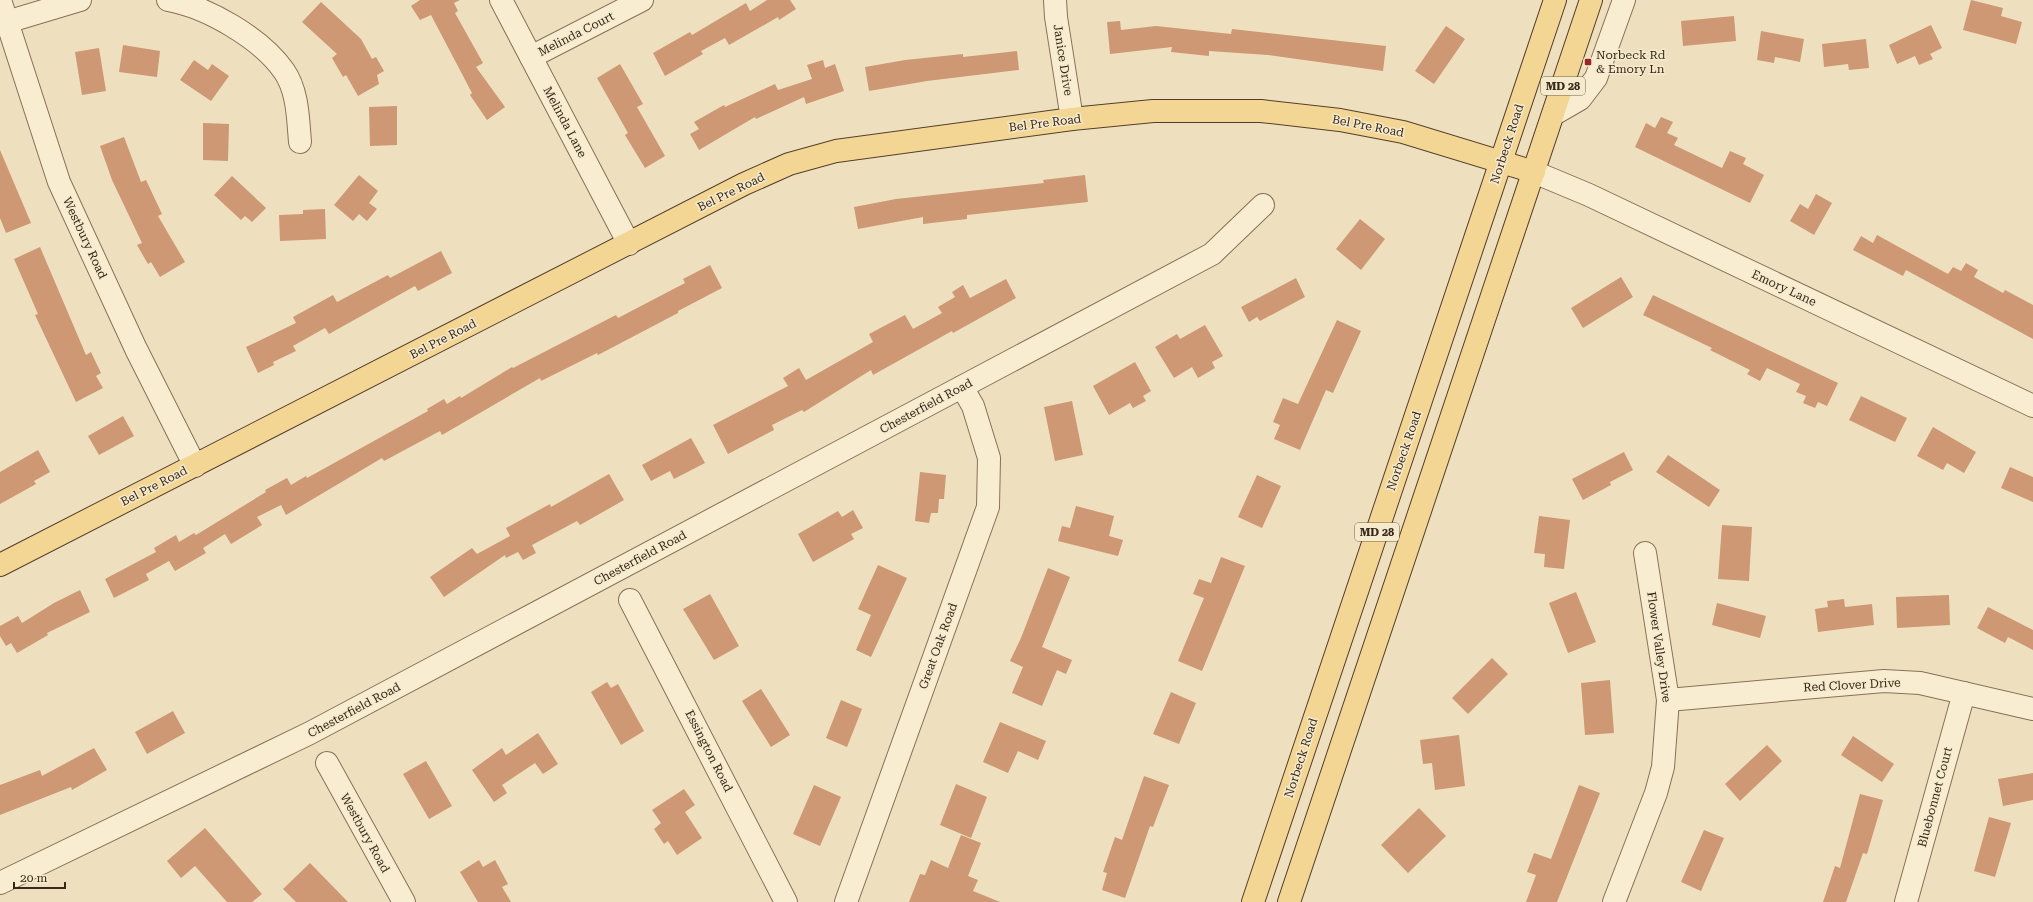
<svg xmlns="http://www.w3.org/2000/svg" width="2033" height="902" font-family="'Roboto Serif',serif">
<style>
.building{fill:#cd9873}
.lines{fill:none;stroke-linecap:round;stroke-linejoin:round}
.minor-casing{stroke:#877057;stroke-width:24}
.major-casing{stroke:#543e2b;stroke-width:24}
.minor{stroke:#f9edd1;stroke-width:22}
.major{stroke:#f3d594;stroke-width:22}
.poi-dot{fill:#962627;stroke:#f6eacd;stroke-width:1.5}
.labels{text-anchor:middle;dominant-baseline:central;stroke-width:3;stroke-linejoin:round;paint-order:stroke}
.shield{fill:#f6eacd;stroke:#706250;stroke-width:1}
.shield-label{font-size:11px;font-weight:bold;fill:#36281b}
.street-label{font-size:12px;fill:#36281b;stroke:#f6eacd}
.poi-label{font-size:12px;fill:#36281b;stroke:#f6eacd;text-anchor:start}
</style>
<rect width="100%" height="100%" fill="#eee0be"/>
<!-- building -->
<g class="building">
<path d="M420 0H460L454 3 458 11 455 13 483 63 476 67 505 107 487 120 470 95 472 93 431 15 420 20 411 6Z"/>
<path d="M767 0H790L796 9 779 20 778 17 729 45 725 38 701 51 703 54 665 76 653 53 690 32 692 35 746 3 750 11Z"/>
<path d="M1971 0 2003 8 2001 16 2022 22 2016 44 1963 30Z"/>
<path d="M321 2 361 39 372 59 376 57 384 71 377 75 379 84 358 96 346 75 343 77 332 58 337 54 302 22Z"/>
<path d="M1734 16 1736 41 1683 46 1681 21Z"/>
<path d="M1120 21 1121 30 1156 26 1231 34 1232 29 1386 46 1383 71 1268 55 1209 51V56L1171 52 1172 47 1110 54 1107 22Z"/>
<path d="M1931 25 1942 48 1930 54 1933 59 1919 65 1915 56 1897 64 1889 45Z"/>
<path d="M1446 26 1465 39 1434 84 1415 71Z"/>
<path d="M1761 31 1804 39 1800 62 1775 57 1774 63 1757 60Z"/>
<path d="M1866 39 1869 68 1849 70 1848 64 1824 67 1822 44Z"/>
<path d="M123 45 160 51 157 77 119 72Z"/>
<path d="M99 48 106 91 82 95 75 52Z"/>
<path d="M1017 51 1019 70 927 81 869 91 865 67 905 60 963 54V57Z"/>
<path d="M194 60 208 70 212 64 229 76 211 101 180 80Z"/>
<path d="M823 60 825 68 835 64 844 91 806 104 804 97 756 119 755 117 699 150 690 134 699 129 694 122 724 105 725 107 775 84 778 90 812 79 807 65Z"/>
<path d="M620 64 643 104 637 107 665 156 645 168 625 135 628 133 597 78Z"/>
<path d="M397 106V145L370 146 369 107Z"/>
<path d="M1661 117 1673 122 1667 133 1678 138 1674 145 1722 168 1730 151 1746 158 1743 164 1764 175 1750 203 1635 147 1646 123 1655 128Z"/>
<path d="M203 123 229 124 228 161 203 160Z"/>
<path d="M124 137 141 182 146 180 162 214 158 216 185 262 160 277 151 262 148 264 137 245 142 243 112 180 100 146Z"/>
<path d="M0 150 31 223 6 233 0 218Z"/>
<path d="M359 175 378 191 369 203 377 209 367 221 359 214 353 221 334 205Z"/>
<path d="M1085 175 1088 202 967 215V219L923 224V217L858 229 854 207 896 199 1044 183 1043 180Z"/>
<path d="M232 176 266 208 252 222 245 216 241 220 214 195Z"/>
<path d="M1816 194 1832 203 1814 235 1790 221 1800 204 1808 209Z"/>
<path d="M325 209 326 239 280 241 279 215 303 214V210Z"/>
<path d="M1360 219 1385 239 1361 270 1336 249Z"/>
<path d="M1877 235 1948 274 1953 267 1961 271 1966 263 1978 270 1974 277 2003 293 2005 290 2033 305V339L1906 270 1903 276 1853 250 1861 236 1873 243Z"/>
<path d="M40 247 86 355 91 352 101 373 96 376 103 388 76 402 35 315 38 314 14 259Z"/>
<path d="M441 251 452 273 418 291 415 286 329 334 325 328 293 346 296 351 273 362 274 365 258 373 246 347 296 323 293 317 333 295 337 302 388 275 390 278Z"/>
<path d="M710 265 722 288 678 311V313L598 355 597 353 541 381 540 378 442 435 440 431 384 461 382 458 286 515 281 505 257 517 262 525 231 544 225 534 203 548 206 553 175 571 169 561 146 574 149 580 114 598 105 579 156 552 154 548 176 535 179 542 194 533 196 535 266 492 265 490 287 478 291 485 306 476 307 478 428 411 427 409 444 399 447 404 460 396 461 398 512 367 513 368 616 315 618 318 685 283 683 279Z"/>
<path d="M1621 277 1633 297 1583 328 1571 308Z"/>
<path d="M1296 278 1305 297 1260 321 1257 317 1249 322 1241 307Z"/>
<path d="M1006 279 1016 298 953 333 952 331 873 375 871 370 804 412 802 410 772 425 774 430 728 454 713 425 788 386 783 378 799 368 806 380 873 342 869 334 905 315 913 329 942 313 938 307 955 297 952 292 963 285 970 298Z"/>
<path d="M1653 295 1838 383 1827 406 1818 402 1815 408 1803 403 1806 396 1796 392 1800 384 1767 368 1760 381 1747 374 1750 370 1710 350 1712 348 1643 315Z"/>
<path d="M1337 320 1361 331 1333 393 1326 390 1300 450 1274 439 1280 425 1273 422 1283 398 1298 404Z"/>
<path d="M1205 325 1223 356 1212 362 1215 368 1198 378 1192 367 1174 378 1155 347 1177 334 1180 339Z"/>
<path d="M1135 362 1151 391 1143 396 1146 401 1133 408 1130 403 1109 415 1093 386Z"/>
<path d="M1861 396 1907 418 1895 442 1849 420Z"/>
<path d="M1072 401 1083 455 1055 461 1044 407Z"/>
<path d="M123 416 134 436 99 455 88 436Z"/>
<path d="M1933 427 1976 452 1964 473 1947 463 1943 470 1917 456Z"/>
<path d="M691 438 705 463 674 479 670 471 651 481 642 465Z"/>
<path d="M38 450 50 472 34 481 36 484 0 504V472Z"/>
<path d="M1624 452 1633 470 1610 482 1611 485 1583 500 1572 479Z"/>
<path d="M1668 455 1720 490 1709 507 1656 472Z"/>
<path d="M2010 467 2033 477V502L2001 488Z"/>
<path d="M920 472 946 475 944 499H939L938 513H931L929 523 915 521Z"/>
<path d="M609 474 624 500 580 525 577 521 532 545 536 553 523 560 518 552 506 558 505 555 444 597 430 577 472 548 477 554 510 536 506 528 550 504 551 507Z"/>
<path d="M1257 475 1281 486 1262 528 1238 517Z"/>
<path d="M1076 506 1114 516 1109 536 1123 540 1118 556 1058 541 1062 526 1070 528Z"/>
<path d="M853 510 863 528 851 534 854 539 813 562 798 534 838 511 842 517Z"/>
<path d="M1539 516 1570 520 1564 569 1544 567 1545 554 1534 553Z"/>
<path d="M1722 525 1752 527 1749 581 1718 579Z"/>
<path d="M1221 557 1245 566 1202 671 1178 661 1204 598 1193 594 1199 579 1211 583Z"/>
<path d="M878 565 907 578 871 657 856 650 871 615 858 609Z"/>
<path d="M1048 568 1070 577 1042 647 1072 660 1066 674 1057 670 1042 706 1012 693 1023 667 1010 661 1021 638Z"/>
<path d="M80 590 90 612 47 633 48 635 17 653 11 643 6 646 0 636V626L18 616 22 623 54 603Z"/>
<path d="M1576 592 1596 642 1568 653 1549 603Z"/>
<path d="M710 594 739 646 714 660 683 609Z"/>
<path d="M1949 595 1950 625 1897 628 1896 597Z"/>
<path d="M1844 599 1845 607 1872 604 1874 625 1818 632 1815 609 1828 607 1827 601Z"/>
<path d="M1717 603 1766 616 1760 638 1712 625Z"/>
<path d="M1988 607 2033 630V650L2008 637 2005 643 1977 628Z"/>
<path d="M1492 658 1508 674 1468 714 1452 698Z"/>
<path d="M1610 680 1614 733 1585 735 1581 683Z"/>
<path d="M607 682 611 688 618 684 644 731 621 745 591 692Z"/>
<path d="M761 689 790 735 771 747 742 701Z"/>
<path d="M1171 692 1196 703 1179 744 1153 734Z"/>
<path d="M841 700 862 709 847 747 826 738Z"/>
<path d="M173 711 185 733 147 754 135 732Z"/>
<path d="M1000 722 1046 741 1038 760 1018 751 1008 773 983 762Z"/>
<path d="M538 733 558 764 543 774 535 763 502 785 507 793 494 802 472 770 502 748 506 755Z"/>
<path d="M1459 735 1465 786 1435 790 1432 763 1423 764 1420 740Z"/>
<path d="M1853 736 1894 764 1882 782 1841 755Z"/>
<path d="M1767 745 1782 761 1740 801 1725 784Z"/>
<path d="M94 748 107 770 72 790 71 787 0 815V785L40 770 42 776Z"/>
<path d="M426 761 452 806 429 819 403 774Z"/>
<path d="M2033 773V800L2003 806 1998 779Z"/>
<path d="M1144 776 1169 785 1153 827 1150 826 1125 898 1102 890 1107 873 1103 872 1115 837 1122 840Z"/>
<path d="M956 784 987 797 971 838 940 825Z"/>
<path d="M814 785 841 797 820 846 793 834Z"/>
<path d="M1579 785 1600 793 1557 902H1526L1536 875 1527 872 1534 853 1551 859Z"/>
<path d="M684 789 695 805 685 812 702 838 677 855 668 841 664 844 654 829 661 823 652 810Z"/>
<path d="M1860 794 1883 800 1867 854 1863 853 1846 902H1823L1835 866 1840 868Z"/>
<path d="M1419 808 1446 836 1408 873 1381 845Z"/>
<path d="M1989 817 2011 823 1995 877 1974 871Z"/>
<path d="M205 828 262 894 252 902H227L195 866 181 878 167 861Z"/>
<path d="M1704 830 1724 838 1701 891 1681 882Z"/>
<path d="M961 835 981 843 968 876 978 880 973 891 1000 902H909L920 874 925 875 931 860 948 868Z"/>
<path d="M479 860 483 867 495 860 508 884 502 887 511 902H478L460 872Z"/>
<path d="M310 863 348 902H296L283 889Z"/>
</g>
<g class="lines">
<!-- minor casing -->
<g class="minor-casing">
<g id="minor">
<path d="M0 0 59 182 136 349 195 466"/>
<path d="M168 0C207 7 261 38 284 71 298 91 298 119 300 142"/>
<path d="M501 0 629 244"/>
<path d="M1055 0 1056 17 1072 119"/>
<path d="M0 24 80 0"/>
<path d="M531 57 642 0"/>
<path d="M1554 114 1580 99 1596 78 1624 0"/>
<path d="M1534 172 1589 195 2033 406"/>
<path d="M630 600 786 902"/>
<path d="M1668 700 1884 681 1920 683 2033 709"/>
<path d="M327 763 404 902"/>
<path d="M0 883 310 733 1212 254 1263 205"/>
<path d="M846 902 988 507 989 458 973 406 962 387"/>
<path d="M1614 902 1656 793 1663 767 1668 700 1645 553"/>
<path d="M1906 902 1964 693"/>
</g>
</g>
<!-- major casing -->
<g class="major-casing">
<g id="major">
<path d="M0 565 744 184 789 164 836 151 1072 119 1153 111H1261L1340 120 1403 132 1534 172"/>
<path d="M1253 902 1555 0"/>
<path d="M1289 902 1591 0"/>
</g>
</g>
<!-- minor -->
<use href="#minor" class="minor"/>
<!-- major -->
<use href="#major" class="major"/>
</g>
<!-- markers -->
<rect class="poi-dot" x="1584" y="58" width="8" height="8" rx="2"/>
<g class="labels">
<!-- shield labels -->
<g class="shield">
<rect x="1541" y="77" width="44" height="18" rx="3"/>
<rect x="1355" y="523" width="44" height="18" rx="3"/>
</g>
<g class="shield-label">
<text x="1563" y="86">MD 28</text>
<text x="1377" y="532">MD 28</text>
</g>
<!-- street labels -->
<g class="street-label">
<text transform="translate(576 34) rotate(-27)">Melinda Court</text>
<text transform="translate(1063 60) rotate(81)">Janice Drive</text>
<text transform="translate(565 122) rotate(62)">Melinda Lane</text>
<text transform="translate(1045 123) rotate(-7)">Bel Pre Road</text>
<text transform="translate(1368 126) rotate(11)">Bel Pre Road</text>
<text transform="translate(1507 144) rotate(-72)">Norbeck Road</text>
<text transform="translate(731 192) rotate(-26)">Bel Pre Road</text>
<text transform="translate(85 238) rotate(65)">Westbury Road</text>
<text transform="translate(1784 288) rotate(25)">Emory Lane</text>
<text transform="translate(443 339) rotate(-27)">Bel Pre Road</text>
<text transform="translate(926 406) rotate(-28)">Chesterfield Road</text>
<text transform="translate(1404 451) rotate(-71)">Norbeck Road</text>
<text transform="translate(154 486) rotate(-27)">Bel Pre Road</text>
<text transform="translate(640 558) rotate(-28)">Chesterfield Road</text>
<text transform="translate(938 646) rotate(-70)">Great Oak Road</text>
<text transform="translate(1659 647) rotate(82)">Flower Valley Drive</text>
<text transform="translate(1852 685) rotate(-3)">Red Clover Drive</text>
<text transform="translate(354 710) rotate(-28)">Chesterfield Road</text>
<text transform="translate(709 751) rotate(63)">Essington Road</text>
<text transform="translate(1301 758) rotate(-72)">Norbeck Road</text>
<text transform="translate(1935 797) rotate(-75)">Bluebonnet Court</text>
<text transform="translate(365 833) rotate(61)">Westbury Road</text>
</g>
<!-- poi labels -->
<g class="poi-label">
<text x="1596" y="55">Norbeck Rd<tspan x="1596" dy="14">&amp; Emory Ln</tspan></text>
</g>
</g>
<!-- scale -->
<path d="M14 882v6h51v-6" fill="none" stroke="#36281b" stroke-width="2"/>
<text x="20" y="882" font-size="12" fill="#36281b" stroke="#f6eacd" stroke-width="3" paint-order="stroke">20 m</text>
</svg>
